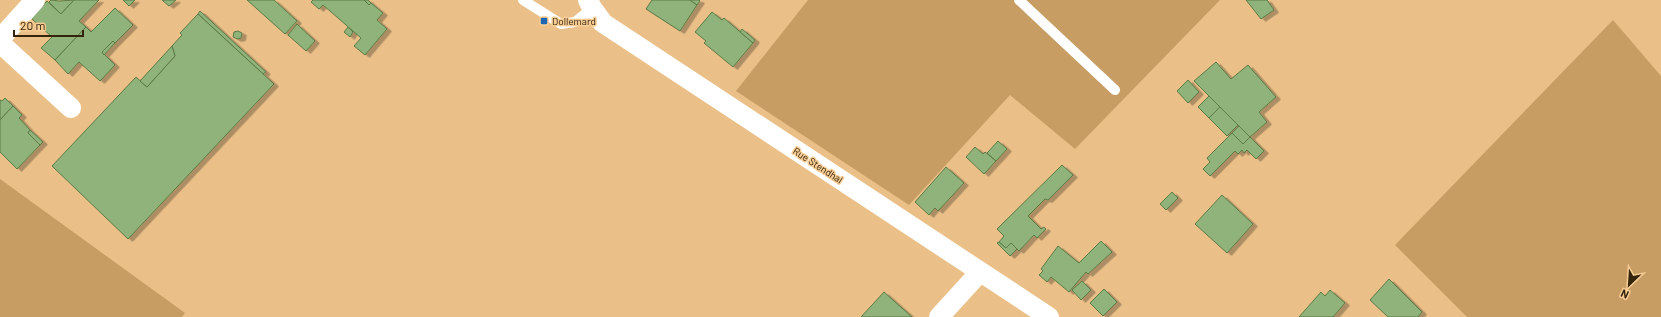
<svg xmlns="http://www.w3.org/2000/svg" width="1661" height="317" font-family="Barlow,sans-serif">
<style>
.green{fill:#c79d64}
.building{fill:#90b37b;stroke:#5b7b45;filter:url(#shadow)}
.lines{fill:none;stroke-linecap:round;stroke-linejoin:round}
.service{stroke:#fff;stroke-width:10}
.minor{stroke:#fff;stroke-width:20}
.poi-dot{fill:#1c66b6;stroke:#f8cd94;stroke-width:1.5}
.labels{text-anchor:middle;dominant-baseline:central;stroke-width:3;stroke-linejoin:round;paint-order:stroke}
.poi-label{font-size:10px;fill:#34240c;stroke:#f8cd94;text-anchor:start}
.street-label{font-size:10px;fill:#34240c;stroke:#f8cd94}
</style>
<defs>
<filter id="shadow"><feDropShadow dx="4.5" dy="2.5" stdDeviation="0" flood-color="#0004"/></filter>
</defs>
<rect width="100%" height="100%" fill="#ebc088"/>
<!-- green -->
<g class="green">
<path d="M808 0H1220L1075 149 1010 95 909 205 736 91Z"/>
<path d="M1613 20 1661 76V317H1467L1395 245Z"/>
<path d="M0 179 185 313 182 317H0Z"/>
</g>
<!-- building -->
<g class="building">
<path d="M51 0 59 1 74 0 61 14 49 2Z"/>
<path d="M74 0H99L79 21 86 27 55 60 41 48 52 37 31 18 47 1 61 14Z"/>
<path d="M123 0H135L129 6Z"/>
<path d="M162 0H176L169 6Z"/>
<path d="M247 0H274L297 21 285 34Z"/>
<path d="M313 0H364L369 5 371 3 383 13 377 20 387 29 365 55 354 46 361 38 323 5 319 9 311 2Z"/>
<path d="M364 0H368L371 3 369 5Z"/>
<path d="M652 0H690L697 5 680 31 646 9Z"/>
<path d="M690 0H699L700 1 697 5Z"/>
<path d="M1246 0H1267L1274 10 1261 19Z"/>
<path d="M115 8 133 25 115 43 113 41 102 52 115 65 100 81 79 62 68 74 55 60 86 27 91 32Z"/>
<path d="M200 11 266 72 263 74 198 14Z"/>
<path d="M712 12 722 20 724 18 753 43 733 67 704 43 706 41 695 32Z"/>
<path d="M198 14 274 84 128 239 52 166 136 77 147 87 175 56 172 46 182 35 180 33Z"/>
<path d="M297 24 315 41 306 51 288 35Z"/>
<path d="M348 27 353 32 350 37 344 32Z"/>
<path d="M742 29 755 40 753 43 740 32Z"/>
<path d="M238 31 242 33 241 38 237 39 233 37 234 32Z"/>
<path d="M113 41 115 43 104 55 102 52Z"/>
<path d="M172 46 175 56 147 87 140 81Z"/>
<path d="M1216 62 1231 79 1248 65 1276 97 1259 112 1267 122 1250 137 1194 81Z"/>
<path d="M1188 80 1199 92 1188 103 1177 91Z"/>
<path d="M1209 96 1220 107 1209 118 1198 107Z"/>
<path d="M5 98 13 106 0 120V100L2 101Z"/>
<path d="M13 106 22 115 19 118 30 130 28 133 40 145 17 169 0 152V120Z"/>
<path d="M1220 107 1238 125 1227 136 1209 118Z"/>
<path d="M1239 126 1250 137 1243 144 1232 133Z"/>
<path d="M30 130 43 142 40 145 28 133Z"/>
<path d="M1232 133 1243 144 1250 137 1264 151 1256 159 1247 150 1244 153 1242 150 1238 154 1235 151 1210 176 1203 169 1210 162 1207 158Z"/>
<path d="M998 141 1007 149 996 161 987 153Z"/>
<path d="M975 147 983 154 985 152 996 161 984 174 966 157Z"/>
<path d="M1062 165 1073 175 1048 200 1045 199 1028 216 1041 229 1044 227 1046 229 1037 238 1034 235 1019 251 1011 243 1006 248 999 242 1004 236 997 229Z"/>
<path d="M946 167 964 183 938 211 935 208 929 215 915 202Z"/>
<path d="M1172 192 1178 198 1166 210 1160 204Z"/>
<path d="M1222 195 1253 224 1227 253 1195 224Z"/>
<path d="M1101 241 1112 252 1088 274 1086 272 1069 292 1051 277 1047 282 1039 275 1043 271 1041 269 1058 246 1079 263Z"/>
<path d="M999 242 1006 248 1011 243 1017 249 1010 256 997 243Z"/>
<path d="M1389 279 1422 312 1418 317H1388L1370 300Z"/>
<path d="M1082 281 1091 290 1081 300 1072 290Z"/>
<path d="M1104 289 1117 302 1103 316 1090 303Z"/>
<path d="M1330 290 1345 303 1333 317H1299L1321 292 1325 296Z"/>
<path d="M884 292 912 317H861Z"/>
</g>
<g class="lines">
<!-- service -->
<g class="service">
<path d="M523 0 561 24 575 22 592 8"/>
<path d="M1019 0 1115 90"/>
</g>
<!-- minor -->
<g class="minor">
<path d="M588 0 592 8 603 23 1049 317"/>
<path d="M0 39 35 0"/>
<path d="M0 43 71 108"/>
<path d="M939 317 980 272"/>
</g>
</g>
<!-- markers -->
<rect class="poi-dot" x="540" y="17" width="8" height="8" rx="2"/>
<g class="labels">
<!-- poi labels -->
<g class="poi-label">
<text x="552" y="21">Dollemard</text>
</g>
<!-- street labels -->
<g class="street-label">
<text transform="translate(818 165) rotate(33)">Rue Stendhal</text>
</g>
</g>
<!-- north arrow -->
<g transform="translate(1629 285) rotate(205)" stroke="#f8cd94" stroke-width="3" paint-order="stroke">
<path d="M0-3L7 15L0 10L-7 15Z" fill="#34240c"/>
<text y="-6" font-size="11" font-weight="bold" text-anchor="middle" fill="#34240c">N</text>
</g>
<!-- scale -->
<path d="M14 30v6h69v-6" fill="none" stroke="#34240c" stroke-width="2"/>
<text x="20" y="30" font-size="12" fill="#34240c" stroke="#f8cd94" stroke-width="3" paint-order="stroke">20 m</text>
</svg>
